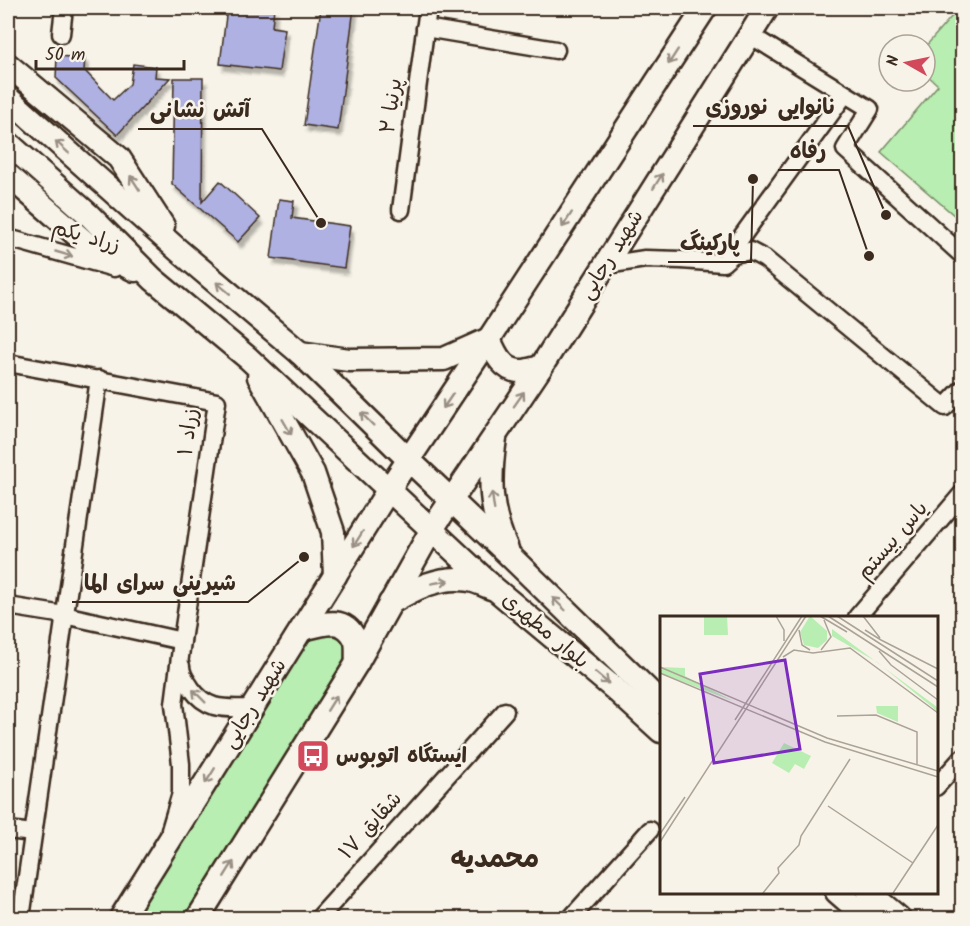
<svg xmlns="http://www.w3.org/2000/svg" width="970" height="926" font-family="Kalam,'Playpen Sans Arabic',sans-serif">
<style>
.green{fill:#b8eeb1;stroke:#7a8c68;stroke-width:1.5}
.building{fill:#aeb1e2;stroke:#3b2a1e;stroke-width:1.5;filter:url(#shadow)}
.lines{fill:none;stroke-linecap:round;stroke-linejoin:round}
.street-casing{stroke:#3b2a1e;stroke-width:21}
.secondary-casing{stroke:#3b2a1e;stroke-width:27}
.street{stroke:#f7f3e8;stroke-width:16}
.secondary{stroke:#f7f3e8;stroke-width:22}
.oneway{stroke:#998e83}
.labels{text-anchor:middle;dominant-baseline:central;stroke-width:5;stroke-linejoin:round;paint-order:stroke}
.street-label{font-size:21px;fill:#3b2a1e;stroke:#f7f3e8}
.poi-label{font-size:21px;font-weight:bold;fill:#3b2a1e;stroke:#f7f3e8;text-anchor:start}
.district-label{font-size:27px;font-weight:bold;fill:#3b2a1e;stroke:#f7f3e8}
.inset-road{fill:none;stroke:#aca397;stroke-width:1.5}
.view{fill:#7b2cbf;fill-opacity:0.15;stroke:#7b2cbf;stroke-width:3}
.inset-edge{fill:none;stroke:#3b2a1e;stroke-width:3}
.leader{fill:none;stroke:#3b2a1e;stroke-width:2}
.callout-dot{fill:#3b2a1e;stroke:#f7f3e8;stroke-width:2}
.callout-label{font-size:22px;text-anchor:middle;font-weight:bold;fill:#3b2a1e;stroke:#f7f3e8;stroke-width:5;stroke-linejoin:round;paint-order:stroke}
</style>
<defs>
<filter id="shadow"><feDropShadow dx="3.5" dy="6" stdDeviation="1.5" flood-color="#0004"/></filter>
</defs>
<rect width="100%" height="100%" fill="#f7f3e8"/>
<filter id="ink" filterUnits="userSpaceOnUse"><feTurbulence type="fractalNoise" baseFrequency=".0167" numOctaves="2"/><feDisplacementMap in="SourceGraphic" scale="12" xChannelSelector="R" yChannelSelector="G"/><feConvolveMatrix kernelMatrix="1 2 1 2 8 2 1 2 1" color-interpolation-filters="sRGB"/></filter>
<g filter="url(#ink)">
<!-- green -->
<g class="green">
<path d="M959 8H962V222L881 152 938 85 925 73V47Z"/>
<path d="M345 625 357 663 198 918H121L303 629Z"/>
</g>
<!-- building -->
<g class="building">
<path d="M227 8H274L272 27 285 29 279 71 220 64Z"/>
<path d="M321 8H354L338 130 304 125Z"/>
<path d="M57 56 85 58 84 70 113 100 130 84 133 64 156 67 155 77 170 78 117 135 56 78Z"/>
<path d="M174 78H203L202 202 220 181 260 218 238 242 172 184Z"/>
<path d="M279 199 294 201 292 218 350 226 344 268 271 258Z"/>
</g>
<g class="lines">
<!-- street casing -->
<g class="street-casing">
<g id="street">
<path d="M425 28 556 50"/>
<path d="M61 34 64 8"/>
<path d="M750 35 870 109 845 149 962 255"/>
<path d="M401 210 428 8"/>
<path d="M8 238 114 268"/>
<path d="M727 257 845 94"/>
<path d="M606 265 645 259 681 260 723 263 733 254 750 251 765 259 945 407 962 389"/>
<path d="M8 363 217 402 182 641 174 704 181 764V793L170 830"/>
<path d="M8 606 64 615 182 641"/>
<path d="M857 617 962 494"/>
<path d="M181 666C181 675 186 680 191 688 208 712 226 708 253 708"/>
<path d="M936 787 962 758"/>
<path d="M8 830 33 833"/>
<path d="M21 918 99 379"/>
<path d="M319 918 505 711"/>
<path d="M571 918 650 830"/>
</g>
</g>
<!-- secondary casing -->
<g class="secondary-casing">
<g id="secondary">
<path d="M8 65 119 158 163 226"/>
<path d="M8 98 178 250 300 353 409 460 510 556 661 703"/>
<path d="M8 143 89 215 153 279 248 358 495 589 616 690 661 731"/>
<path d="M8 175 94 250 135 270"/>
<path d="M300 353 349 360 444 359 489 339C495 353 503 372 522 371 528 371 535 368 541 367"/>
<path d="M259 377 313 473 333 532 335 576"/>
<path d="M495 438C489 480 489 510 507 549"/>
<path d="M390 603C414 589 440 575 469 580 476 581 484 585 491 588"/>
<path d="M303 629C322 624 344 615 355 639 358 645 356 656 357 663"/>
<path d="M837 892 867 918"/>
<path d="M868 892 899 918"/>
<path d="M121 918 389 489 489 339 705 8"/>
<path d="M198 918 357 663 432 529 541 367 767 8"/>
</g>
</g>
<!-- street -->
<use href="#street" class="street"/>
<!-- secondary -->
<use href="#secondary" class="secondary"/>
</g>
<!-- one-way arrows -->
<defs><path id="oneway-shaft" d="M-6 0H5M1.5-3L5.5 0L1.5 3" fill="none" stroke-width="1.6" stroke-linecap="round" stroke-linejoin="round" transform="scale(1.5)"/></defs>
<g class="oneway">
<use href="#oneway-shaft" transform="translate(673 57) rotate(123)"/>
<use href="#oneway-shaft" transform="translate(62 147) rotate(-138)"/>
<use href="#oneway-shaft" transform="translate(658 181) rotate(-58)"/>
<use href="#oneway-shaft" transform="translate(135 183) rotate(-123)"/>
<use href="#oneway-shaft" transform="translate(567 220) rotate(123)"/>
<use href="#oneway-shaft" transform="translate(64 254) rotate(16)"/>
<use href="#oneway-shaft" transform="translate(223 288) rotate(-140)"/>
<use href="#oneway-shaft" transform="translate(519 399) rotate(-55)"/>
<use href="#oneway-shaft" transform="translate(448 401) rotate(124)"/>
<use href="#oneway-shaft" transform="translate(367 419) rotate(-135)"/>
<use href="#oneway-shaft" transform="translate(287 427) rotate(60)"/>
<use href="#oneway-shaft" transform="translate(493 501) rotate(-98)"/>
<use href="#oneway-shaft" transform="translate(358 539) rotate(122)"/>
<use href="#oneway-shaft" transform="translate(440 582) rotate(-10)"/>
<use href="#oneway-shaft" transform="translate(559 604) rotate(-136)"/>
<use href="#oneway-shaft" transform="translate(602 678) rotate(40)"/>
<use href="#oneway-shaft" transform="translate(199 696) rotate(-135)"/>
<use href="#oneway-shaft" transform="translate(332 703) rotate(-58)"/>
<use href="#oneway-shaft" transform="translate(210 776) rotate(122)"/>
<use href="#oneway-shaft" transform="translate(229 869) rotate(-58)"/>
</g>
</g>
<!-- icons -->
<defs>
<g id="bus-square" transform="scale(1.725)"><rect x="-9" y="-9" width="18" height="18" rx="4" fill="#d1495b" stroke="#f7f3e8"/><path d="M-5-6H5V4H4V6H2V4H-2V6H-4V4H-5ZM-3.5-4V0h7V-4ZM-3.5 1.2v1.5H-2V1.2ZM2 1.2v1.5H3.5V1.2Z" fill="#fff"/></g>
</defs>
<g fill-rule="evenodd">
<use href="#bus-square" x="313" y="756"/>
</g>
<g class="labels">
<!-- street labels -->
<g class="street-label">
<text transform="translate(392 106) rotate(-82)">پرنیا ۲</text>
<text transform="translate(86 237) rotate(16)">زراد یکم</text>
<text transform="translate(612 255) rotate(-58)">شهید رجایی</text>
<text transform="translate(189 432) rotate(-83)">زراد ۱</text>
<text transform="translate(893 541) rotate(-49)">یاس بیستم</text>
<text transform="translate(545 631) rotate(40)">بلوار مطهری</text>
<text transform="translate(255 704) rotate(-58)">شهید رجایی</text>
<text transform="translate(371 826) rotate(-48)">شقایق ۱۷</text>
</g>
<!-- poi labels -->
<g class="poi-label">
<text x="336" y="756">ایستگاه اتوبوس</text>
</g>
<!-- district labels -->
<g class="district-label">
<text x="495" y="859">محمدیه</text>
</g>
</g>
<!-- overview -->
<g transform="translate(660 616)">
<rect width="278" height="278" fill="#f7f3e8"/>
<path d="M44 0H67L68 19H44ZM150 0 167 15V24L158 32 144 29 140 16ZM172 13 277 91V95L217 46 172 20ZM0 51 25 52V60L73 85 0 57ZM216 90H238V106L217 97ZM124 127 151 140 144 153 135 148 129 157 112 147Z" fill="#b8eeb1"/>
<path class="inset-road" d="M116 0 124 14V25M160 0 187 16M168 0 278 71M177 0 278 65M203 0 220 22M139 14 142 29 150 34M205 14 221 24M221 24 278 53M161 34 171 21 164 4M219 35 231 49 278 84M123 41 134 34 153 37 190 32 278 97M0 51 167 122 278 155M0 57 165 126 278 161M177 100 216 99 257 116V149M75 104 142 0M168 190 253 247M0 218 25 181M0 226 146 0M103 277 119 257 118 252 139 229 141 220 190 143M233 277 278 209"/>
<path class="view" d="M125 44 140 133 54 147 40 58Z"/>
<rect width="278" height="278" class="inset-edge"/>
</g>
<!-- callouts -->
<path class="leader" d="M886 215L848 126H693M321 223L262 129H138M869 256L839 170H778M753 179L751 262H668M304 557L248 602H72"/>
<g class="callout-dot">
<circle cx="886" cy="215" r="6"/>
<circle cx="321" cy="223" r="6"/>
<circle cx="869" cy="256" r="6"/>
<circle cx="753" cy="179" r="6"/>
<circle cx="304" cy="557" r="6"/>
</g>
<g class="callout-label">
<text x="771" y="114">نانوایی نوروزی</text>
<text x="200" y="117">آتش نشانی</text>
<text x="808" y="158">رفاه</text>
<text x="710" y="250">پارکینگ</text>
<text x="160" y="590">شیرینی سرای الما</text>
</g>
<!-- margin -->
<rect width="970" height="926" fill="none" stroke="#f7f3e8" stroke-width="30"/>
<rect x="15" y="15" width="940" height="896" fill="none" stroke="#3b2a1e" stroke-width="2" filter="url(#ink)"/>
<!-- north arrow -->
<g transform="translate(907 63) rotate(279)"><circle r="28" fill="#f7f3e8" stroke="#aca397" stroke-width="1.5"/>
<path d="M0-4.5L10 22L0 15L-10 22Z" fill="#d1495b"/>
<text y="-9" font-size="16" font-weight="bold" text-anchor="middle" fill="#3b2a1e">N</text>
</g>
<!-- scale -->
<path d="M36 60v9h148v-9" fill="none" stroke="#3b2a1e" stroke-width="3"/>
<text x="45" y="60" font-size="18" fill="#3b2a1e" stroke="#f7f3e8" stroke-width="4.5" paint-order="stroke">50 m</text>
</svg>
